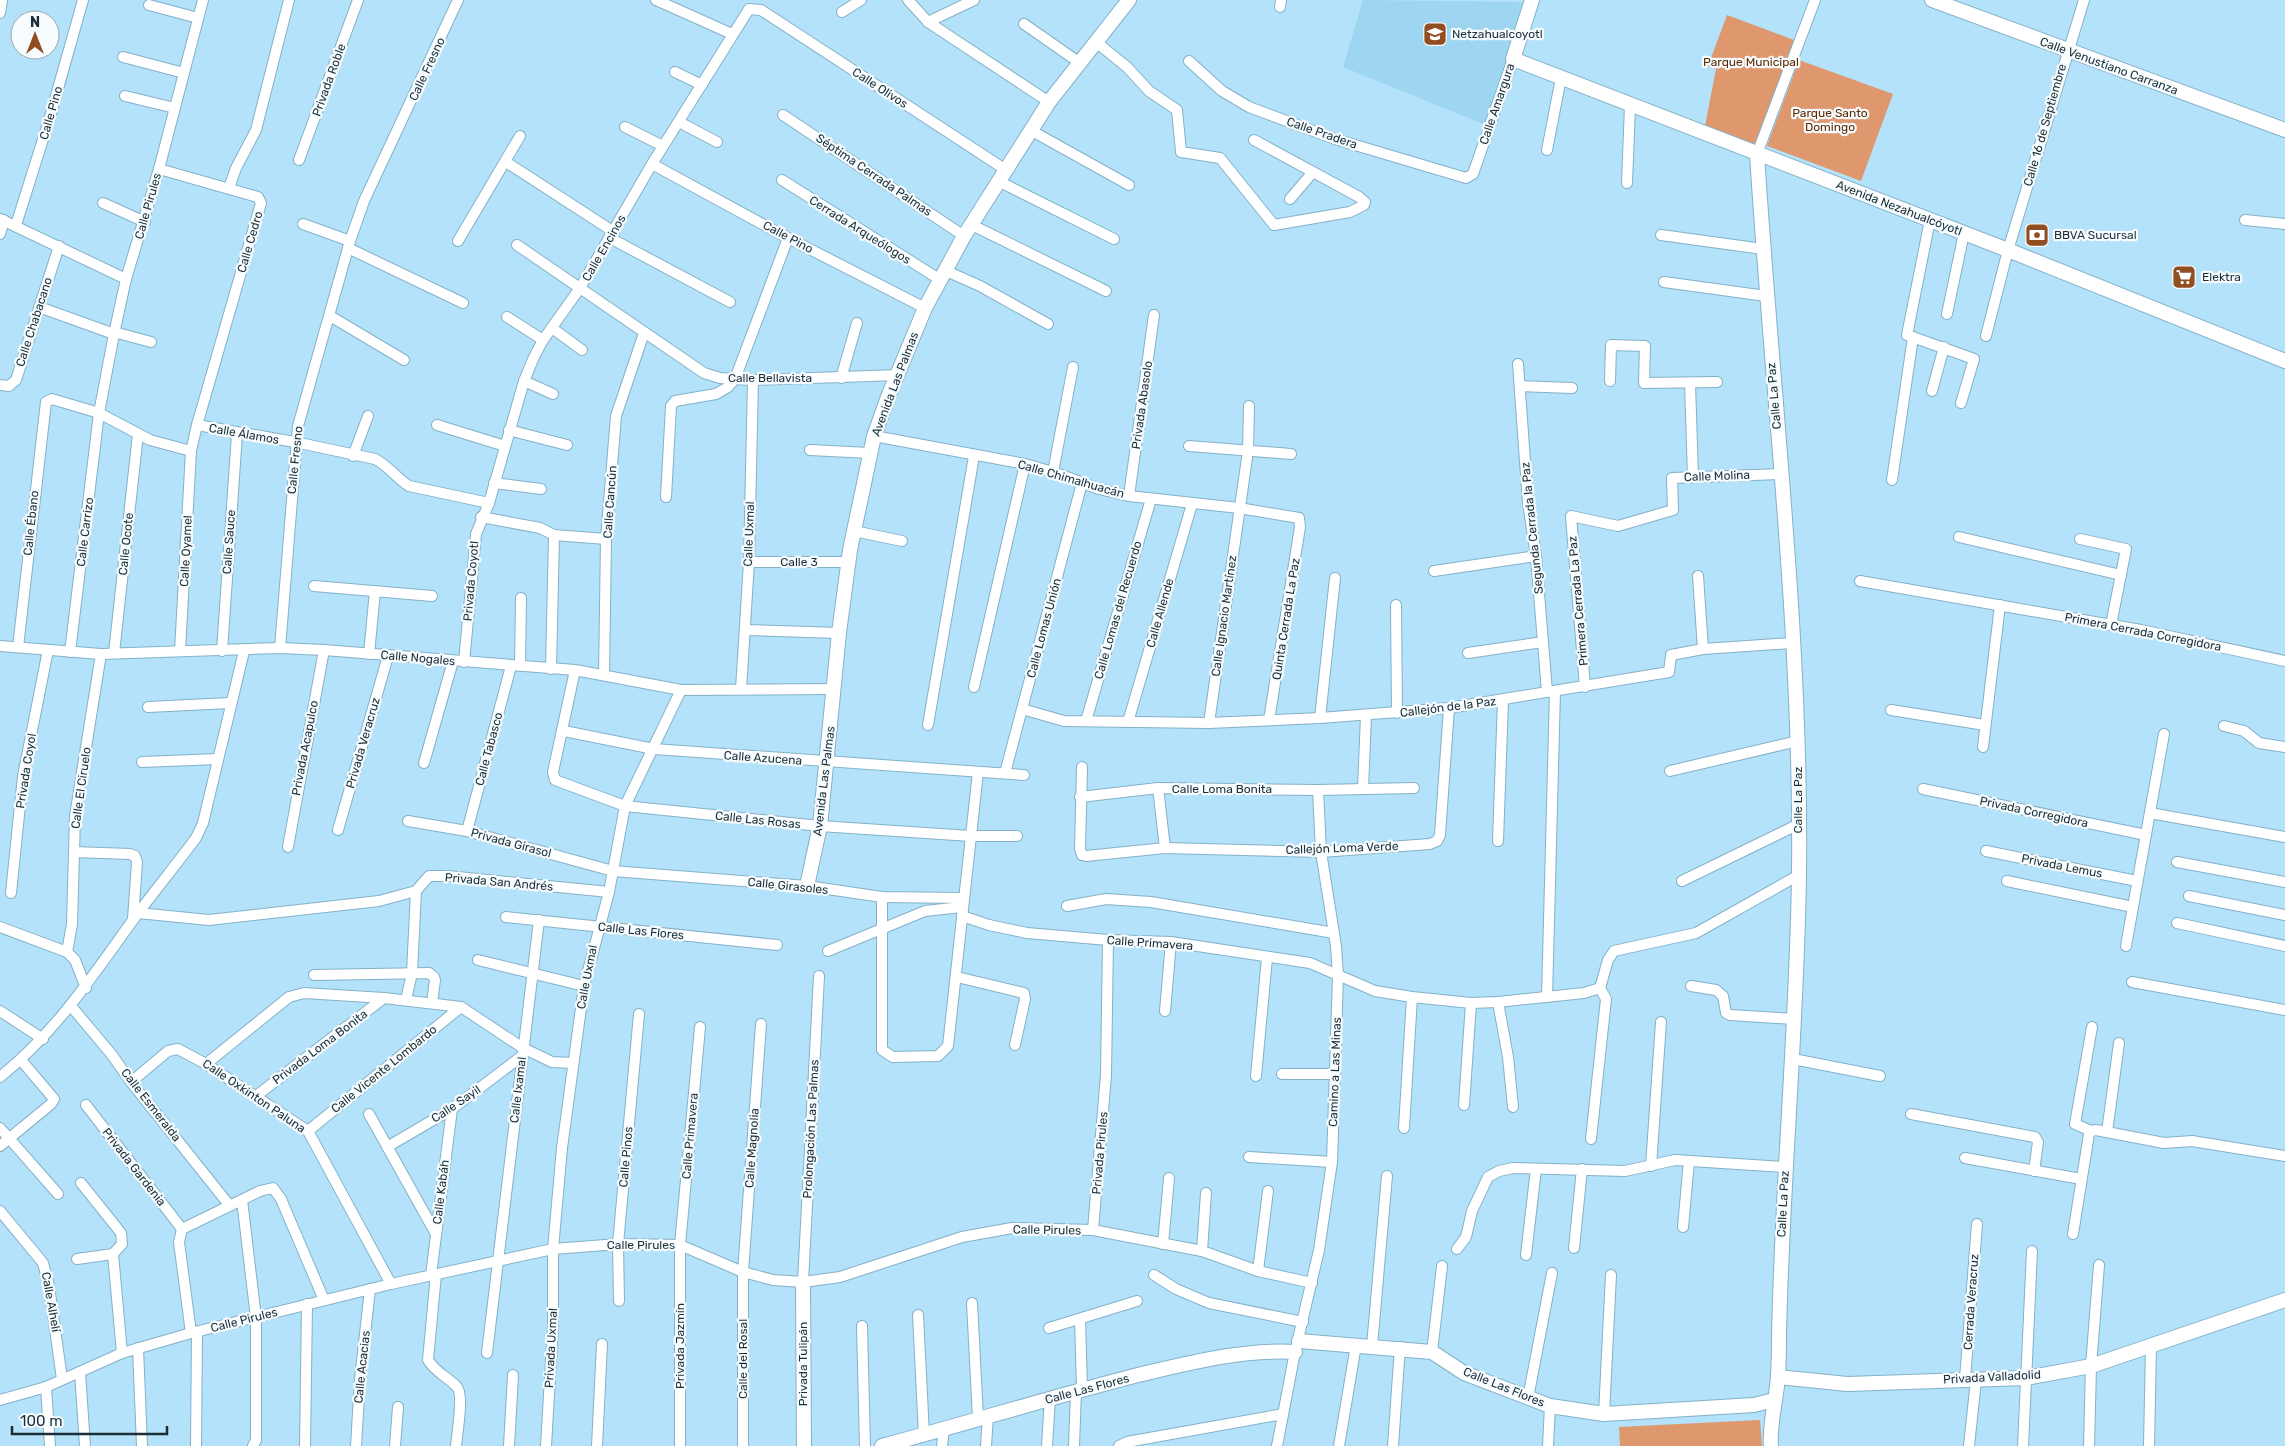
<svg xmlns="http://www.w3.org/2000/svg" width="2285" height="1446" font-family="Rubik,sans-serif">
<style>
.built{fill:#9ed6f1}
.green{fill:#df976e}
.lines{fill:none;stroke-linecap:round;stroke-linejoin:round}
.minor-casing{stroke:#84b1c9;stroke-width:12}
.major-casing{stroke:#84b1c9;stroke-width:16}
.minor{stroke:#fff;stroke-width:10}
.major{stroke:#fff;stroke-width:14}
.labels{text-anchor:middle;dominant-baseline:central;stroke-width:4.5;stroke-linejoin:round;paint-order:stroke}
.poi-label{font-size:12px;fill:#1c2f38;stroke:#f7fcfe;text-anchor:start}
.park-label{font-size:12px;fill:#5f2a03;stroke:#f7fcfe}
.street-label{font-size:12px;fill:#1c2f38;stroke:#f7fcfe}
</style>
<rect width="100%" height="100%" fill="#b3e2fa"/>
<!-- built -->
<path class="built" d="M1363 0 1528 2 1488 126 1343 67Z"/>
<!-- green -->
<g class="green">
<path d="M1727 15 1797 41 1758 145 1705 126 1716 69 1708 66Z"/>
<path d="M1799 60 1893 94 1861 181 1767 146Z"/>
<path d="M1760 1420 1762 1446H1620L1619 1427Z"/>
</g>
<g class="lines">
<!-- minor casing -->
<g class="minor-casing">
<g id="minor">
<path d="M656 0 732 34"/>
<path d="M908 0 928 22 1049 102"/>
<path d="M149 5 198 18"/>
<path d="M1280 7 1281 0"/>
<path d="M842 12 861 0"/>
<path d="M0 13 2 0"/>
<path d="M928 22 974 0"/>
<path d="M1024 24 1080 63"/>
<path d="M1096 42 1127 67 1149 91 1177 110 1181 152 1220 158 1274 225 1350 212 1364 205 1365 202 1359 197 1254 140"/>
<path d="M123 57 184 73"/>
<path d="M1189 61 1222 91 1249 107 1335 139 1466 178 1473 174 1513 59"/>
<path d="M675 72 702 85"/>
<path d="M125 96 175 108"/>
<path d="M783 115 964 236"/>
<path d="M679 122 717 142"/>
<path d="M625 127 663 146"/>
<path d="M1032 131 1129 185"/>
<path d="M1547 150 1561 78"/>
<path d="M1757 154 1815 0"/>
<path d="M299 160 358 0"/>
<path d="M506 162 614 232"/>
<path d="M652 164 788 238 925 308"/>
<path d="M159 169 258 197 261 203 197 425 191 451 180 651"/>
<path d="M782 180 939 279"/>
<path d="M998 181 1114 239"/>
<path d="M1627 183 1630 105"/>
<path d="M229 188 236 168 256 130 289 0"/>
<path d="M1290 199 1313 172"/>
<path d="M103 203 145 222"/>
<path d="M0 219 126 279"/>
<path d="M1930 220 1907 335 1974 359 1961 403"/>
<path d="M2245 220 2285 224"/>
<path d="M303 224 350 241"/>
<path d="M16 225 50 117 83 0"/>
<path d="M972 225 1106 291"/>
<path d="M0 234 4 220"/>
<path d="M1661 235 1763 249"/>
<path d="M610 238 730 302"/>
<path d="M458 241 520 136"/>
<path d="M517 245 704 373 720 378 753 380 898 375"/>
<path d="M348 248 463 303"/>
<path d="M944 270 980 286 1048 324"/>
<path d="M1664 282 1766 296"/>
<path d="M39 307 114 334"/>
<path d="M1947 314 1964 233"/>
<path d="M330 316 404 360"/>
<path d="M507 317 543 340"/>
<path d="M552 328 582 350"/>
<path d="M114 332 151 342"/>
<path d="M1986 336 2008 250 2084 0"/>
<path d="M1518 364 1528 503 1536 556 1547 692"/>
<path d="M841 378 857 323"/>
<path d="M524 381 553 394"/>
<path d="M1610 381 1611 345 1645 346 1644 383 1717 382"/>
<path d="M1690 383 1693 477"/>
<path d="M0 385 9 386 16 380 59 246"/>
<path d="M1520 386 1572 388"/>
<path d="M1932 391 1944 347"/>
<path d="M197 425 295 442 375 459C389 466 396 478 409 486L489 503"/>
<path d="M437 425 505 446"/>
<path d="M509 430 567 445"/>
<path d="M874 436 1025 464 1053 472 1099 489 1129 496 1239 508 1299 518 1300 527 1269 720"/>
<path d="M1189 446 1291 454"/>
<path d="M810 450 870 453"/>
<path d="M353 456 368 416"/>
<path d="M1053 472 1073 367"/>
<path d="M1892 480 1913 337"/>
<path d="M494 483 541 489"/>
<path d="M1129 496 1154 315"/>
<path d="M666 497 671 406 675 401 716 394 728 387 735 379 788 238"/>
<path d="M481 517 540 528 554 535 606 539"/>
<path d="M854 531 902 541"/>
<path d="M1959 537 2121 575"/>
<path d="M2080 539 2126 549 2111 625"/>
<path d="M749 562H849"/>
<path d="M1434 571 1536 556"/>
<path d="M1698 576 1703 649"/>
<path d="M1860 581 2141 630 2285 661"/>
<path d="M314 586 432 596"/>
<path d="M1396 605 1397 713"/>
<path d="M745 630 839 633"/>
<path d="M0 646 101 654 280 648 324 650 575 670 681 690 834 689"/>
<path d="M18 647 46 402 52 399 99 413 150 440 191 451"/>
<path d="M280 648 298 426 350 241 364 201 458 0"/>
<path d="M222 651 237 434"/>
<path d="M70 652 99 413 114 334 126 279 159 169 203 0"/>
<path d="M114 653 138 434"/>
<path d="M1468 653 1543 642"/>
<path d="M369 654 375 591"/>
<path d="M464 662 476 534 489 503 524 381 534 357 543 340 580 288 652 164 749 9 761 10 1006 170"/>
<path d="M520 666 521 598"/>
<path d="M551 669 554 535"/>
<path d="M575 670 553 772 555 780 625 806 820 826 971 836H1017"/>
<path d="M604 675 606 539 616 416 644 333"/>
<path d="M974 687 1025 464"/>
<path d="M1585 687 1571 516 1618 526 1673 510 1672 478 1780 474"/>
<path d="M741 689 749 562 753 380"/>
<path d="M148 707 230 703"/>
<path d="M1022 709 1064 721 1209 723 1320 718 1449 708 1669 672 1671 655 1703 649 1792 643"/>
<path d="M1891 710 1985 725"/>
<path d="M1320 718 1335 578"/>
<path d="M1086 721 1151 499"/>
<path d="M1128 722 1192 504"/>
<path d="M1209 723 1248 451 1249 406"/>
<path d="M928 725 974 456"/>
<path d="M2224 726 2244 731 2259 743 2285 747"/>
<path d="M564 731 654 749 1024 775"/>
<path d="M1983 747 2000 605"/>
<path d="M142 762 218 759"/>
<path d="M424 763 453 661"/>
<path d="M1082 767 1080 849 1082 855 1086 856 1165 848 1321 852 1430 844 1437 841 1440 835 1449 708"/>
<path d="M1670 771 1798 741"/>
<path d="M1005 773 1082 483"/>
<path d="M1158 788 1165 848"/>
<path d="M1363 789 1366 715"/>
<path d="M1923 789 2146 835"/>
<path d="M1080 797 1158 788 1318 790 1414 788"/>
<path d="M2150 813 2285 837"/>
<path d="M408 821 467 831 613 871 807 886 882 897 962 898"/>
<path d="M338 830 388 656"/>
<path d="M467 831 511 666"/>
<path d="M1498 841 1503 700"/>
<path d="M288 847 324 650"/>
<path d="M1986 851 2137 881"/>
<path d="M74 852 130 854 135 856 137 862 133 919"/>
<path d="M2177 862 2285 882"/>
<path d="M1682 881 1799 824"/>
<path d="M2007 881 2133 907"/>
<path d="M11 893 23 776 48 650"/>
<path d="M2189 896 2285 915"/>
<path d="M882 897V1050L893 1057 938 1056 948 1046 978 772"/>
<path d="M1067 906 1106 899 1151 902 1334 933"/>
<path d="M138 913 209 920 379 901 416 891"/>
<path d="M962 916 989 925 1027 933 1108 940 1171 942 1310 963 1375 991 1412 997 1471 1003 1498 1002 1584 993 1600 988 1608 960 1614 951 1696 933 1799 875"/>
<path d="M506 917 777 945"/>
<path d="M2177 923 2285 946"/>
<path d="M0 927 67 952 75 960 86 988"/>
<path d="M2126 946 2164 734"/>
<path d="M828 951 925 911 962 907"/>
<path d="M67 952 72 924 75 816 101 654"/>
<path d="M478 960 584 986"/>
<path d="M314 975 429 973 434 977 435 980 432 1003"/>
<path d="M957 977 1024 993 1025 999 1015 1045"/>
<path d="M2132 982 2285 1010"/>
<path d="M1691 986 1716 990 1723 996 1726 1013 1730 1015 1794 1019"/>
<path d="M1547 997 1555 691"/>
<path d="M406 1000 412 973 416 891 429 876H448L609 892"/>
<path d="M1498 1002 1508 1057 1513 1107"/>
<path d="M71 1006 112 1055 131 1082 230 1206"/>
<path d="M0 1011 43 1039"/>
<path d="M1165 1011 1171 942"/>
<path d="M2092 1027 2075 1124 2091 1131 2096 1130 2164 1143 2192 1141 2285 1156"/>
<path d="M1793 1059 1880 1076"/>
<path d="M206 1064 289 997 304 993 384 998 461 1007 523 1048 552 1062 573 1063"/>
<path d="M1282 1074H1335"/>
<path d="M1256 1076 1267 958"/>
<path d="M0 1077C56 1032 91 978 133 920 153 893 175 866 196 838L203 823 244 651"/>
<path d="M131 1082 168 1051 178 1049 206 1064 308 1131 391 1284"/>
<path d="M256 1096 384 998"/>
<path d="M86 1105 182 1229"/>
<path d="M1464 1105 1471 1003"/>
<path d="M369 1114 436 1234"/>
<path d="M1911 1114 2035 1137 2038 1142 2034 1171"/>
<path d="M0 1128 58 1194"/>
<path d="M1404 1128 1412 997"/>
<path d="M308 1131 461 1007"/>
<path d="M2107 1132 2119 1043"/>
<path d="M1591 1139 1606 999 1600 988"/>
<path d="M0 1146 51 1104 54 1099 21 1060"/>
<path d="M387 1147 452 1109 522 1056"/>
<path d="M1249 1157 1332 1162"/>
<path d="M1965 1158 2081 1179"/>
<path d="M1651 1166 1661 1022"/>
<path d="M242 1200 256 1318V1440L253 1446"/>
<path d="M0 1211 43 1263 49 1286 62 1379"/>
<path d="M1683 1227 1689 1161"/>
<path d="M182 1229 260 1191 273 1188 281 1199 324 1300"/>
<path d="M182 1229 179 1242 191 1333"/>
<path d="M1093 1230 1106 1075 1108 940"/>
<path d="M2073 1234 2089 1134 2091 1131"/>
<path d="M1163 1244 1169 1178"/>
<path d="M1574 1248 1582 1169"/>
<path d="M1457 1249 1466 1237 1472 1211 1488 1177 1499 1171 1513 1168 1625 1171 1675 1160 1785 1167"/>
<path d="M1202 1251 1206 1193"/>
<path d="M113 1254 122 1353"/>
<path d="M1526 1255 1536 1169"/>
<path d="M77 1259 113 1254 122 1244 121 1233 81 1183"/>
<path d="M1258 1271 1268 1191"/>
<path d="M436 1274 428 1360C436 1373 448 1377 457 1387 464 1395 457 1434 456 1446"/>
<path d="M431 1275 452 1109"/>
<path d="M1154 1275 1176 1289 1209 1303 1303 1322"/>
<path d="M803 1282 819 976"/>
<path d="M619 1301 618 1244 639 1014"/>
<path d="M972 1303 978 1418"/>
<path d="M918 1315 924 1435"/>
<path d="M1080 1319 1082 1389"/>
<path d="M862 1326 865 1446"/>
<path d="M1049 1328 1137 1301"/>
<path d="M1372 1346 1387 1176"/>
<path d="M138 1348 142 1446"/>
<path d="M1432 1352 1442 1266"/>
<path d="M487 1353 539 920"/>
<path d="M80 1372 85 1446"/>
<path d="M1965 1379 1977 1224"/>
<path d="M46 1387 50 1446"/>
<path d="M1528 1398 1552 1273"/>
<path d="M0 1400 46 1387 122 1353 191 1333 391 1284 553 1249 618 1244 680 1245 743 1272 773 1280 803 1282 840 1277 962 1237 1012 1228 1093 1230 1202 1251 1258 1271 1312 1283"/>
<path d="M1604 1414 1611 1275"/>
<path d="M196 1446 197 1332"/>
<path d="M305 1446 307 1304"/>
<path d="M356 1446 360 1379 370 1289"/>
<path d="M395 1446 398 1407"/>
<path d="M509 1446 513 1375"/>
<path d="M546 1446 553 1326V1249L562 1148 584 986 609 892 625 806 681 690"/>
<path d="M597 1446 602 1344"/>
<path d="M680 1446V1245L700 1027"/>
<path d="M743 1446V1272L761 1024"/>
<path d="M942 1446 944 1429"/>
<path d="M986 1446 988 1415"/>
<path d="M1047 1446 1050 1398"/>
<path d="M1074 1446 1076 1391"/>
<path d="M1119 1446 1127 1442 1283 1414"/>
<path d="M1277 1446 1295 1352 1319 1250 1332 1162 1338 976 1336 946 1321 852 1318 790"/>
<path d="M1339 1446 1356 1345"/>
<path d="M1393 1446 1400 1347"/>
<path d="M1548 1446 1550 1406"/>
<path d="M1969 1446 1976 1380"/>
<path d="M2023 1446 2032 1251"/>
<path d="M2089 1446 2091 1366 2099 1265"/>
<path d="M2149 1446 2151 1347"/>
</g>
</g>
<!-- major casing -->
<g class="major-casing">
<g id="major">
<path d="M1532 0 1513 59 2008 250 2285 361"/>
<path d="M1932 0 2285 130"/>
<path d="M1757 154C1772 394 1802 634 1799 874 1797 1029 1782 1182 1779 1336 1779 1349 1779 1362 1778 1375 1777 1399 1769 1422 1771 1446"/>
<path d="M807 886 820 826 839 633 850 550 874 436 888 397 925 308 964 236 1049 102 1129 0"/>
<path d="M803 1282 804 1446"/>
<path d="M1299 1341 1432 1352 1464 1373 1550 1406 1604 1414 1754 1405 1774 1400"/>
<path d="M1778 1377 1847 1384 2026 1378 2091 1366 2285 1300"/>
<path d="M882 1446C968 1423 1052 1397 1138 1375 1189 1363 1243 1349 1295 1352"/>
</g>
</g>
<!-- minor -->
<use href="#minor" class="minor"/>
<!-- major -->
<use href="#major" class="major"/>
</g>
<!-- icons -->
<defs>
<g id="school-square" transform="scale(1.25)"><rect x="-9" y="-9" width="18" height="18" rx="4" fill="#924d21" stroke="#f7fcfe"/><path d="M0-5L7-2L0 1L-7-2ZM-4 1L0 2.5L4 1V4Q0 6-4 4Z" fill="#fff"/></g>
<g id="bank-square" transform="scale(1.25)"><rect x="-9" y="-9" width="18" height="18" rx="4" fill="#924d21" stroke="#f7fcfe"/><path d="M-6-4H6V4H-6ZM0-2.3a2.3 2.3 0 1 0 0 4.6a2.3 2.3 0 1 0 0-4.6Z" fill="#fff"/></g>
<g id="supermarket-square" transform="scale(1.25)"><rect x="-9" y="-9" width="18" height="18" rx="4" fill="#924d21" stroke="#f7fcfe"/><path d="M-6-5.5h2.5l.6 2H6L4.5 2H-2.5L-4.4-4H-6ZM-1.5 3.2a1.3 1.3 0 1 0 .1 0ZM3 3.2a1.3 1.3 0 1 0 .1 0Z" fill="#fff"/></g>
</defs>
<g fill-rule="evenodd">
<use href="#school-square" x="1435" y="34"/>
<use href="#bank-square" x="2037" y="235"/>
<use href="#supermarket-square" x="2184" y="277"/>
</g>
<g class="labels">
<!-- poi labels -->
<g class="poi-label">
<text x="1452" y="34">Netzahualcoyotl</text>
<text x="2054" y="235">BBVA Sucursal</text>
<text x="2202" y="277">Elektra</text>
</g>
<!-- park labels -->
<g class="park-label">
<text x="1751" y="62">Parque Municipal</text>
<text x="1830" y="113">Parque Santo<tspan x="1830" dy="14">Domingo</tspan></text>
</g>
<!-- street labels -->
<g class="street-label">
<text transform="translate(2109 66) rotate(20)">Calle Venustiano Carranza</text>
<text transform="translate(427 69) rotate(-65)">Calle Fresno</text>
<text transform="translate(329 80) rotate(-70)">Privada Roble</text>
<text transform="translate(880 88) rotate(33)">Calle Olivos</text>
<text transform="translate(1497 104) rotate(-71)">Calle Amargura</text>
<text transform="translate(51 113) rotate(-74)">Calle Pino</text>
<text transform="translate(2045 125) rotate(-74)">Calle 16 de Septiembre</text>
<text transform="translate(1322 133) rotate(19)">Calle Pradera</text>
<text transform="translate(874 175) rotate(34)">Séptima Cerrada Palmas</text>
<text transform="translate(148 206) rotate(-74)">Calle Pirules</text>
<text transform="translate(1899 208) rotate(21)">Avenida Nezahualcóyotl</text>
<text transform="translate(860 230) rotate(32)">Cerrada Arqueólogos</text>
<text transform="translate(788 237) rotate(28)">Calle Pino</text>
<text transform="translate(250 242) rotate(-74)">Calle Cedro</text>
<text transform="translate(604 248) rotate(-60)">Calle Encinos</text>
<text transform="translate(34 322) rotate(-72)">Calle Chabacano</text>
<text x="770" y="378">Calle Bellavista</text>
<text transform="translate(895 384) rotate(-69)">Avenida Las Palmas</text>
<text transform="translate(1774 396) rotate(-95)">Calle La Paz</text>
<text transform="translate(1142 405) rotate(-82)">Privada Abasolo</text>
<text transform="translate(244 434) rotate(10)">Calle Álamos</text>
<text transform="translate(295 460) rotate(-84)">Calle Fresno</text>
<text transform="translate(1717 476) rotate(-2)">Calle Molina</text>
<text transform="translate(1071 479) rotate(16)">Calle Chimalhuacán</text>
<text transform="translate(610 502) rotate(-86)">Calle Cancún</text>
<text transform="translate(31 523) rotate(-84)">Calle Ébano</text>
<text transform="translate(1532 528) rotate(-96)">Segunda Cerrada la Paz</text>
<text transform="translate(85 532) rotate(-83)">Calle Carrizo</text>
<text transform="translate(749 534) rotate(-88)">Calle Uxmal</text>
<text transform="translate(229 542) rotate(-86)">Calle Sauce</text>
<text transform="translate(126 544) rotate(-84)">Calle Ocote</text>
<text transform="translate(186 551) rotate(-87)">Calle Oyamel</text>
<text x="799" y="562">Calle 3</text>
<text transform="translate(471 581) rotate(-85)">Privada Coyotl</text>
<text transform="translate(1578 601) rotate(-95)">Primera Cerrada La Paz</text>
<text transform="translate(1118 610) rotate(-74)">Calle Lomas del Recuerdo</text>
<text transform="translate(1160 613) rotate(-74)">Calle Allende</text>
<text transform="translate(1224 616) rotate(-82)">Calle Ignacio Martínez</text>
<text transform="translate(1286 619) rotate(-81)">Quinta Cerrada La Paz</text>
<text transform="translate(1044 628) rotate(-75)">Calle Lomas Unión</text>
<text transform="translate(2143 632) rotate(11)">Primera Cerrada Corregidora</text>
<text transform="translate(418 658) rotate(5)">Calle Nogales</text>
<text transform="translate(1448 707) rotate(-7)">Callejón de la Paz</text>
<text transform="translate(363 743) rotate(-74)">Privada Veracruz</text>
<text transform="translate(305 748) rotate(-79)">Privada Acapulco</text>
<text transform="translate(489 749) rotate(-75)">Calle Tabasco</text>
<text transform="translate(763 758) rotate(4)">Calle Azucena</text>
<text transform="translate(26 771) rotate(-81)">Privada Coyol</text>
<text transform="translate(824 781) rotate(-83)">Avenida Las Palmas</text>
<text transform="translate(81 788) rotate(-82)">Calle El Ciruelo</text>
<text x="1222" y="789">Calle Loma Bonita</text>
<text transform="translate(1798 800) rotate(-90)">Calle La Paz</text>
<text transform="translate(2034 812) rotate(12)">Privada Corregidora</text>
<text transform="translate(758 820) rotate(6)">Calle Las Rosas</text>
<text transform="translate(511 843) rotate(15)">Privada Girasol</text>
<text transform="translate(1342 848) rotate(-2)">Callejón Loma Verde</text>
<text transform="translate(2062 866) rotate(11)">Privada Lemus</text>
<text transform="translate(499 882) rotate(5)">Privada San Andrés</text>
<text transform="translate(788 886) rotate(6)">Calle Girasoles</text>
<text transform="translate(641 931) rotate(6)">Calle Las Flores</text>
<text transform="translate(1150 943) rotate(4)">Calle Primavera</text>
<text transform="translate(587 977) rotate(-79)">Calle Uxmal</text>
<text transform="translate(320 1047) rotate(-37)">Privada Loma Bonita</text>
<text transform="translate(384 1069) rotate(-39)">Calle Vicente Lombardo</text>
<text transform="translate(1335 1072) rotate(-88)">Camino a Las Minas</text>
<text transform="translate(518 1090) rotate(-83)">Calle Ixamal</text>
<text transform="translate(254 1096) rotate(34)">Calle Oxkinton Paluna</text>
<text transform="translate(456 1104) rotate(-34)">Calle Sayil</text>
<text transform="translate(151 1105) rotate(52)">Calle Esmeralda</text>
<text transform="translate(811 1129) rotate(-87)">Prolongación Las Palmas</text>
<text transform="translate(690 1136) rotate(-85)">Calle Primavera</text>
<text transform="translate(752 1148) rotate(-86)">Calle Magnolia</text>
<text transform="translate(1100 1153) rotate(-85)">Privada Pirules</text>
<text transform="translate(626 1157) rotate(-85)">Calle Pinos</text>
<text transform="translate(134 1167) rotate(52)">Privada Gardenia</text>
<text transform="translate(441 1192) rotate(-83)">Calle Kabáh</text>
<text transform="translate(1783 1204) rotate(-87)">Calle La Paz</text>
<text transform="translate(1047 1230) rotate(1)">Calle Pirules</text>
<text x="641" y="1245">Calle Pirules</text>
<text transform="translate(51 1302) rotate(80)">Calle Alhelí</text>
<text transform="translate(1971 1302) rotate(-86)">Cerrada Veracruz</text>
<text transform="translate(244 1320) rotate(-14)">Calle Pirules</text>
<text transform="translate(680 1346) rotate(-90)">Privada Jazmín</text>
<text transform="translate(551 1348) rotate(-87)">Privada Uxmal</text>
<text transform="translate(743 1359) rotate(-90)">Calle del Rosal</text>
<text transform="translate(803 1364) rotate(-90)">Privada Tulipán</text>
<text transform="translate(362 1367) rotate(-84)">Calle Acacias</text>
<text transform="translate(1992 1377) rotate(-3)">Privada Valladolid</text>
<text transform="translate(1504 1387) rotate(22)">Calle Las Flores</text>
<text transform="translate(1087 1389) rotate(-15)">Calle Las Flores</text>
</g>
</g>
<!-- north arrow -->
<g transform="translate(35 35)"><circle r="24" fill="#f7fcfe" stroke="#9faaaf"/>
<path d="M0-4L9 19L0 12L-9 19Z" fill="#924d21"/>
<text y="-8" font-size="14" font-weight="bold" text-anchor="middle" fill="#1c2f38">N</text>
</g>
<!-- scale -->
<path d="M12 1426v8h155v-8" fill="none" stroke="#1c2f38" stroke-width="2.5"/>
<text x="20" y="1426" font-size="15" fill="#1c2f38" stroke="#f7fcfe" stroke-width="4" paint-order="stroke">100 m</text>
</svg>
